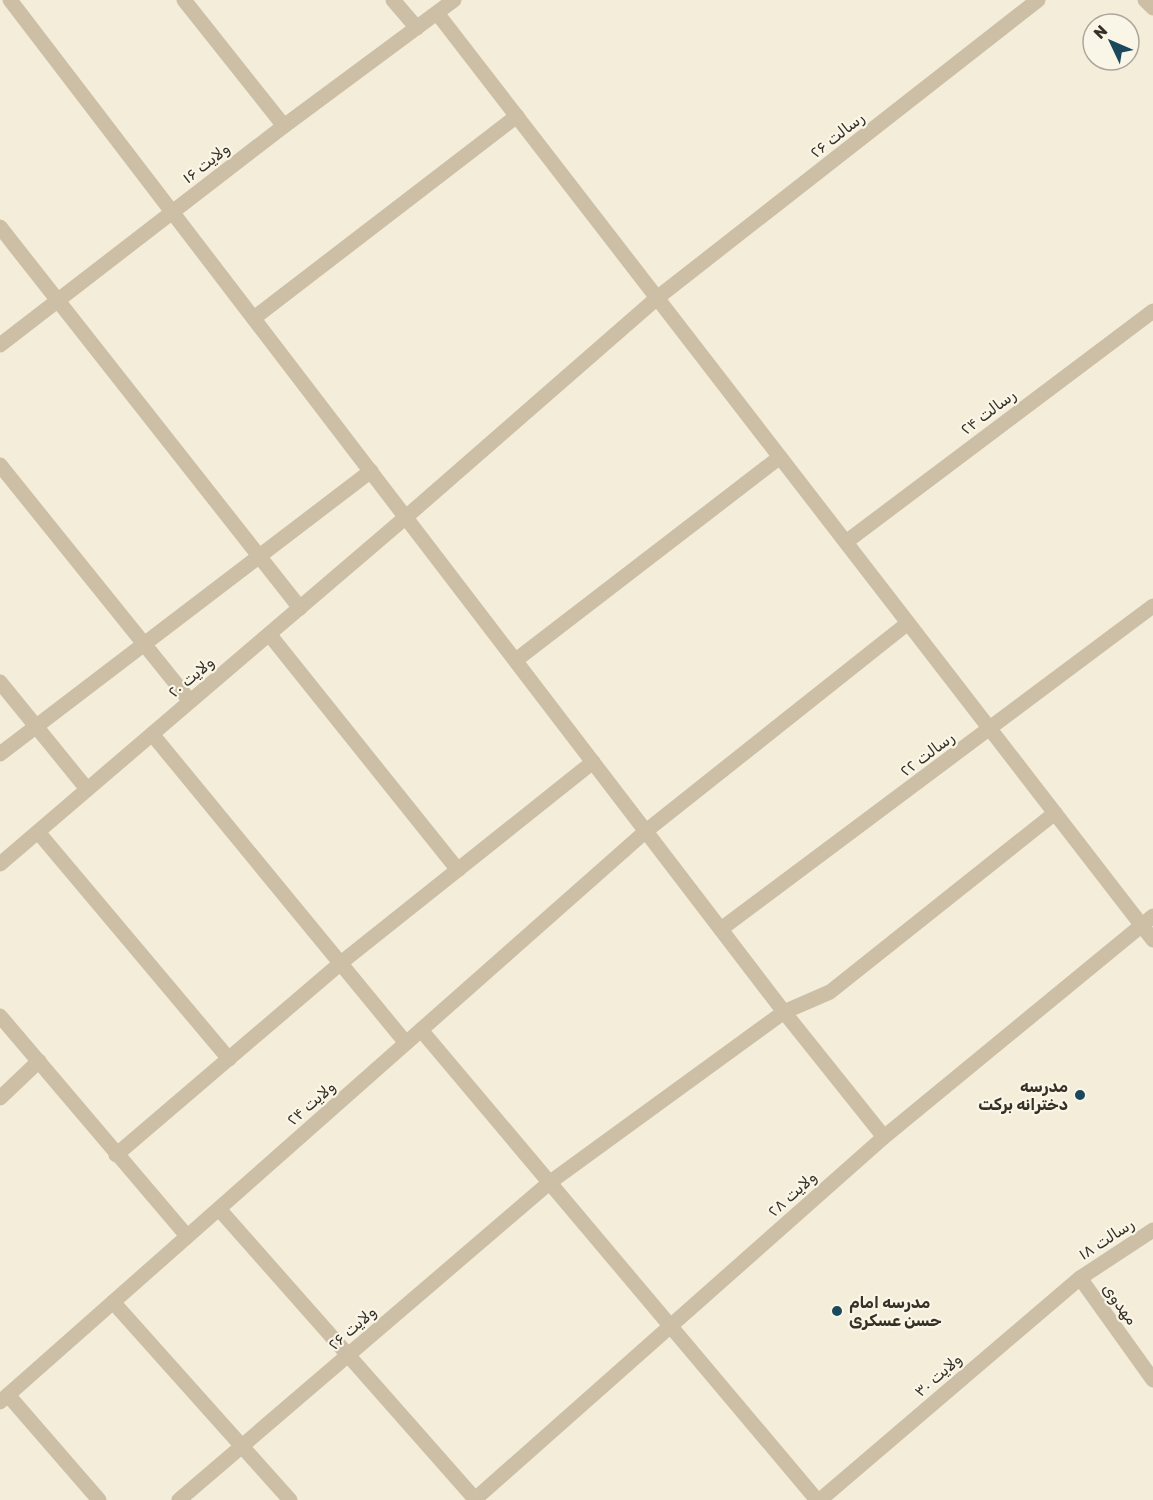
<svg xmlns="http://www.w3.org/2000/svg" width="1153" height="1500" font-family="Rubik,Cairo,sans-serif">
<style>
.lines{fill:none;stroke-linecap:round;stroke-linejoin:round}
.service{stroke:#ccbfa6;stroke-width:15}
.minor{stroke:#ccbfa6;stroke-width:15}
.tertiary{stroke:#ccbfa6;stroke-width:15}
.poi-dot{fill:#1b495b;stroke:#faf6e7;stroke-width:2}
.labels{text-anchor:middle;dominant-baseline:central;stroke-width:4.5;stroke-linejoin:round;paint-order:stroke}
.street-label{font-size:16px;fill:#373027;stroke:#faf6e7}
.poi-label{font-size:16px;font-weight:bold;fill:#373027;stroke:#faf6e7;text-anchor:end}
</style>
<rect width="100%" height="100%" fill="#f3edda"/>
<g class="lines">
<!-- service -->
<path class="service" d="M348 1355 475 1499"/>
<!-- minor -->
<g class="minor">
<path d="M10 0 784 1012 884 1137"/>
<path d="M184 0 284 126"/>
<path d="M393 0 417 28"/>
<path d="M437 13 1153 940"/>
<path d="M0 227 300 608"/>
<path d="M254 318 517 116"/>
<path d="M0 345 284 126 454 0"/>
<path d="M0 465 190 701"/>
<path d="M846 542 1153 311"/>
<path d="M269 634 458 870"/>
<path d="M516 660 780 457"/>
<path d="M0 682 87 789"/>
<path d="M152 734 406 1043"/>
<path d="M0 754 371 471"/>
<path d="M38 832 229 1059"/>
<path d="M0 864 406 517 657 298 1038 0"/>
<path d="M721 929 1153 606"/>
<path d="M0 1016 187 1236"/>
<path d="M421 1030 817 1500"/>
<path d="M0 1098 39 1061"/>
<path d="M116 1155 342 962 593 762"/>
<path d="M219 1209 348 1355"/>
<path d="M1080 1278 1153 1380"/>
<path d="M113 1302 290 1500"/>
<path d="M8 1395 99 1500"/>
<path d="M0 1402 646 831 908 623"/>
<path d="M179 1500 549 1183 784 1012 830 992 1055 813"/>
<path d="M474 1500 884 1137 1153 916"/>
<path d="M820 1500 1080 1278 1153 1230"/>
</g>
<!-- tertiary -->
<path class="tertiary" d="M1145 0 1153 8"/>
</g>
<!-- markers -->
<g class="poi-dot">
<circle cx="1080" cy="1095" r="6"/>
<circle cx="837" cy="1311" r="6"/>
</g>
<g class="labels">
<!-- street labels -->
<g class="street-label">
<text transform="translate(837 135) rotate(-38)">رسالت ۲۶</text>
<text transform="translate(206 163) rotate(-38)">ولایت ۱۶</text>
<text transform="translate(988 412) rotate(-37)">رسالت ۲۴</text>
<text transform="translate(191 677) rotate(-40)">ولایت ۲۰</text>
<text transform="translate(927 754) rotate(-37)">رسالت ۲۲</text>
<text transform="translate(311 1103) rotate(-41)">ولایت ۲۴</text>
<text transform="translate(792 1194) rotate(-42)">ولایت ۲۸</text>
<text transform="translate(1106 1239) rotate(-33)">رسالت ۱۸</text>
<text transform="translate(1120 1304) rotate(54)">مهدوی</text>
<text transform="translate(352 1328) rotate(-41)">ولایت ۲۶</text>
<text transform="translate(938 1375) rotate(-41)">ولایت ۳۰</text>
</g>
<!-- poi labels -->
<g class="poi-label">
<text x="1068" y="1086">مدرسه<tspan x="1068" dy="18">دخترانه برکت</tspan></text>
<text x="849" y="1302" text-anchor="start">مدرسه امام<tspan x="849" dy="18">حسن عسکری</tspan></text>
</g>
</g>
<!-- north arrow -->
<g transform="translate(1111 42) rotate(314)"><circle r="28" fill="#faf6e7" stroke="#aca79a" stroke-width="1.5"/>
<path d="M0-4.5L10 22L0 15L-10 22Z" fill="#1b495b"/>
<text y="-9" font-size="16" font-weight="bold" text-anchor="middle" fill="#373027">N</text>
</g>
</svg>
